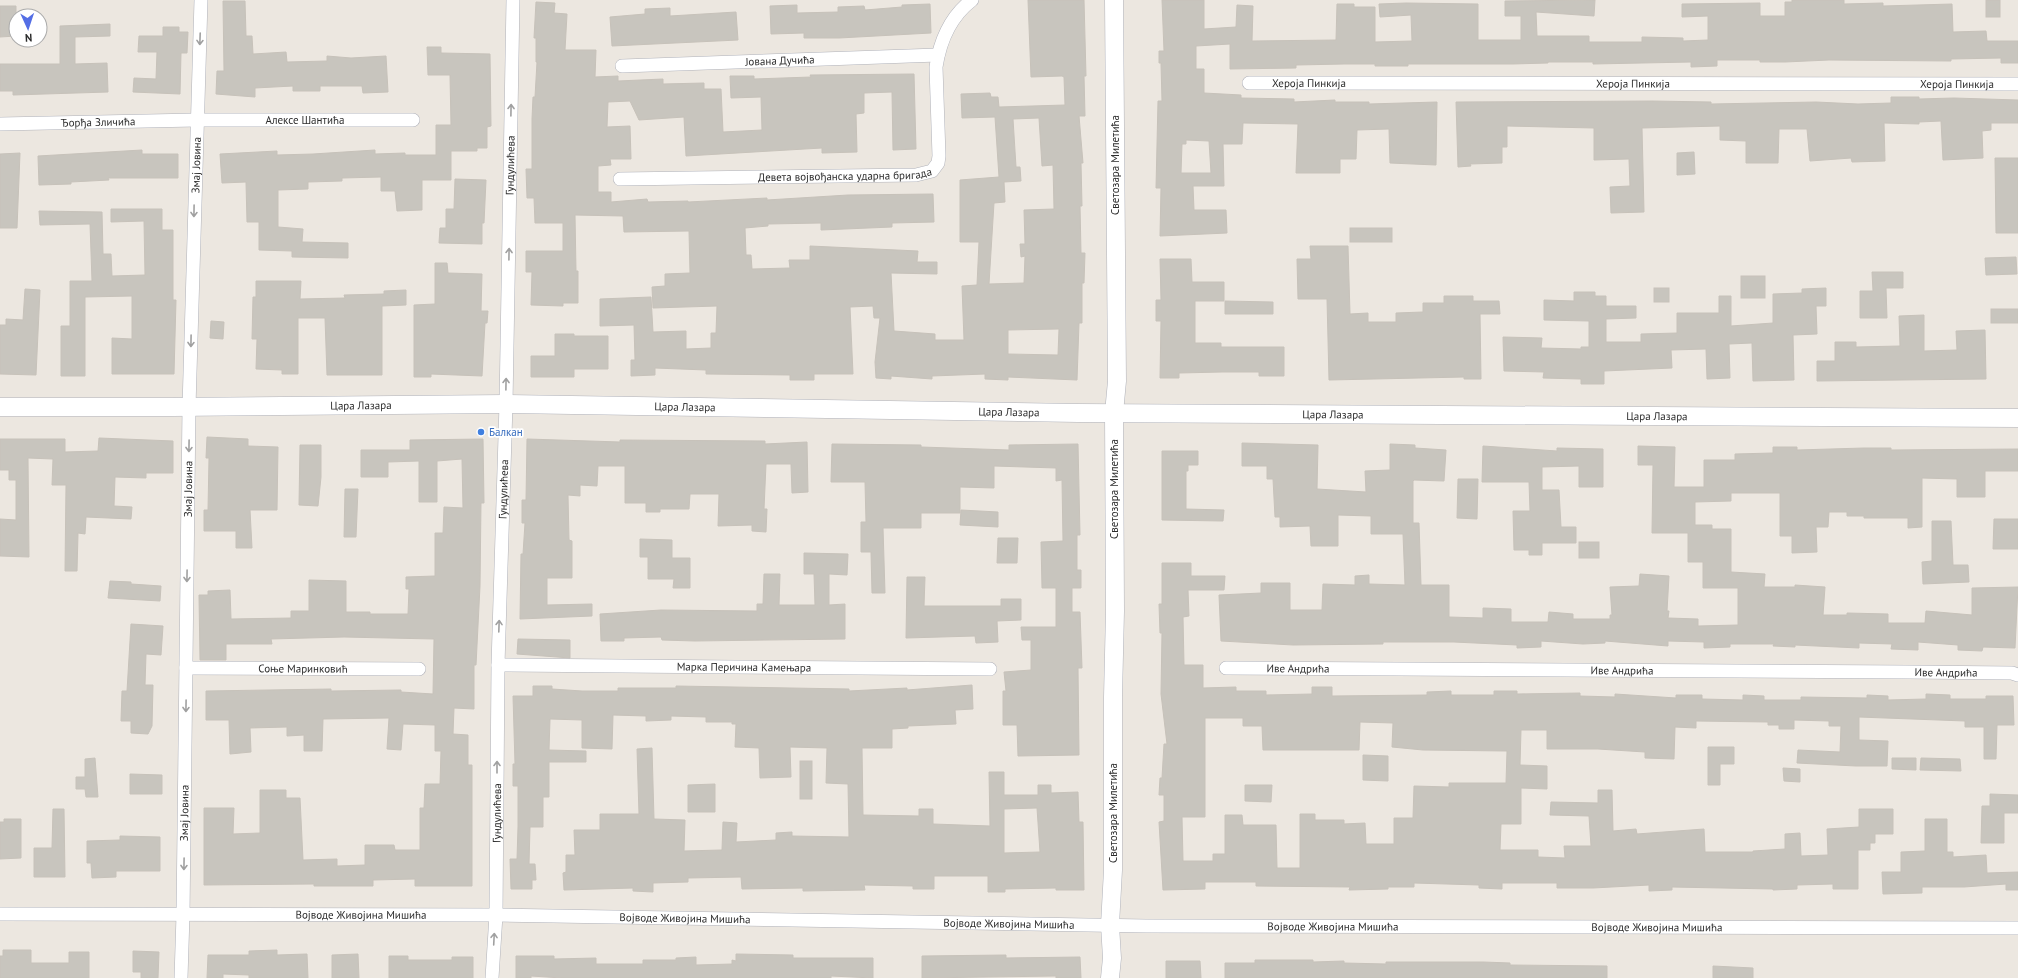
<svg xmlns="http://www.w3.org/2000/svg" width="2018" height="978" font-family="'PT Sans',sans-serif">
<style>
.building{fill:#c8c5be;stroke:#c7c2ba;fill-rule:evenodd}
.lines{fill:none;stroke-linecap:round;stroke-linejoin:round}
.street-casing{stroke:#b0b2ba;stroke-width:14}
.secondary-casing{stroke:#b0b2ba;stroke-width:19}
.street{stroke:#fff;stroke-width:13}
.secondary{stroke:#fff;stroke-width:18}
.oneway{stroke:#a0a0a0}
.shop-dot{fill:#3f7fe0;stroke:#fff;stroke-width:1.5}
.labels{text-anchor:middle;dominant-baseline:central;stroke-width:3.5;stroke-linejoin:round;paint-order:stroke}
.street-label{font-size:11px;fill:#2c2c2c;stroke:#fff}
.shop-label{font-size:11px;fill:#366cbe;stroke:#fff;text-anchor:start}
</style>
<rect width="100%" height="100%" fill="#ece7e0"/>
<!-- building -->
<g class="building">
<path d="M1028 0H1084L1086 76H1084L1085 116H1079L1083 163H1081L1082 206H1080L1081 253H1085L1084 283H1082V323H1079L1077 380 1008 377V380L985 379V374L932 376V379L891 376V379L876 378 875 362 880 318H874L873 306 850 307 853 374H814V380H790V375L706 374V370L655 368V375L631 376V360H635L634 325 600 326V299L651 297 653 332 686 331V349L711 348V333H716L717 306 653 308 652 287 665 286V274L690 273 689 231 624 232 623 216 575 215 576 271H578V303H563V306L531 305 532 272H526V251H563V223H535L534 198H527L526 169H532V119L533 97H535L537 62H536V38H534L536 2 555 3 554 13 567 14 565 50H596L595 77 618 76V81L663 79V84L704 83V89H721L723 132 762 130 761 97 731 98 730 76H754V79L811 77 810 75 914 74 916 149 893 150 892 92 864 93V113L856 114 857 152 822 153V148L686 156 684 117 639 120 630 101 608 102 607 127 630 126 631 159H610L611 165 598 166V192H611V202L647 199 648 202 688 201V202L767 198V200L848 195 933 194 934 222 892 223V227L821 230V223L768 224V226L745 228 746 255H751L752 269 790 268 789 260H810V246L918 251 917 262H937V274L891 273 894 331 935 334V340H964L962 286 977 285 979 242H960V180L999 177 995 117 962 118 961 94 990 93 991 97H998L999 107 1065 105 1064 77 1062 76 1031 77ZM1039 118 1042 166 1053 165 1054 209 1024 210 1025 244H1020L1021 257 1025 256 1024 283 989 284 994 203 1005 202 1004 182 1021 181 1020 167H1016L1013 119ZM1059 329 1058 355 1008 354V330Z"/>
<path d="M1162 0H1204V29L1236 27 1237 5 1253 6 1252 41 1336 40 1337 4H1354V7H1375V42L1412 41 1411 15 1380 17 1379 4 1406 3 1478 4V40H1521V16H1505V1L1595 0 1594 16 1536 12 1537 36H1589V42H1642V37L1683 38V41L1708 40V16L1682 17V4L1760 3V16H1785V2H1792V0H1844V4L1883 3V6L1952 4 1953 32 1986 31 1987 41H2018V63H2001V58L1951 59V61L1829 60 1785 62H1760V60H1717V66L1691 67V62L1593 64V62H1548V63L1513 64H1408V66H1375V64H1344L1296 65V68L1230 69V44L1196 46V69H1204V93L1241 95V98L1294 99V102L1335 100V102H1369V104L1437 102 1436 165 1390 163 1389 129 1357 130 1356 159H1340V173H1296L1298 124 1243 123 1242 144H1223L1224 186H1193L1194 210H1226L1227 233 1160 236 1161 188H1156L1158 101H1162L1161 63H1159V51H1164ZM1186 140 1209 141 1211 173H1181L1182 144H1186Z"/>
<rect x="1986" y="0" width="14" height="17"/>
<path d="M223 1H245L246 36H252L253 54 286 52 287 62 327 61V56L351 58 386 56 388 92 363 93 362 86H320V91H293V86L255 88V97L216 94 217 71H224Z"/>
<path d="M930 4 931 33 839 38H804V33L771 34 770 6 797 5V13L838 12V7L864 6 865 10 902 7V5Z"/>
<path d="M0 6H16V36L0 37Z"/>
<path d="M670 8V16L736 12 738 40 612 46 610 17 645 14V9Z"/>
<path d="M110 24V36L75 37V64L107 63 108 92 13 95V91H0V64H60V26Z"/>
<path d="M163 27H179V32H188L187 53H181L180 94 133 92 134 78 156 79 157 52H138L139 36H163Z"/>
<path d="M427 47H441V53L490 54 491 126 487 127V148H477V151H451V180H422V210L397 211 395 191H381V177L342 178V181L308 182V189L278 190V227L303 229 302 242 348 243V258L292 257V251L259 250V222H247L246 182 222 183 220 154 277 151V155L313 154 375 150V154L405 153V155H436V125H451L450 75H428Z"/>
<path d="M1891 97H1919V99L1954 98 2018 100V123H1991V130L1982 131 1983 158 1943 160 1941 121 1919 122V124L1884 123 1885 161 1852 162 1851 158 1810 161 1807 129H1779L1778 163H1746V141L1720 140V126L1642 128 1644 212 1611 213 1610 187 1630 186 1629 159 1594 160V128L1507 126V147H1502V163L1470 164 1471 166 1458 167 1456 102 1652 101 1711 102V104L1816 102 1858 104 1891 103Z"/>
<path d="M142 150V154H178V178H108L109 180 71 182V184L39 185 38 156Z"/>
<path d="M1694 152 1695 174 1677 175V153Z"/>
<path d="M20 153 17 228H0V154Z"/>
<path d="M1995 158H2018V233H1996Z"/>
<path d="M455 179 486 180 484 223H482V244L439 243 440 228H446V209H454Z"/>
<path d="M111 209H162V230H173V300H176L174 374H112V338L132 339V296L85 297V376H61V326H70V281H92L90 224 40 225 39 211 102 212 103 254H111L112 276 145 275 144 221 111 222Z"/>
<rect x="1350" y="228" width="42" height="14"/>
<path d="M1310 246H1348L1350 314 1368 313V322H1396V313L1423 312V303H1444V296H1473V301H1499L1500 314H1480L1481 379H1464V377L1329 380 1327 299H1298L1297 259H1311Z"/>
<path d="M2016 257 2017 274 1986 275 1985 258Z"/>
<path d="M1160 259H1191L1192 282H1224V301H1195V343H1221V347H1284V376H1259V372H1222L1179 373V378H1160L1161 321H1156V300H1161Z"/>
<path d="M435 263H447L448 273 482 274 481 311H488L487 323H485L482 376 431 374V377H414V305L435 304Z"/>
<path d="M1872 272H1903V288H1886L1887 318H1860V291H1873Z"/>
<rect x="1741" y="276" width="24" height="22"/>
<path d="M256 281H301L300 299 345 298 344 295 384 294V291L406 290V305L382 306V375H327L325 318H298V374H282V370L256 369 257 339H252L253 297H256Z"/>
<rect x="1654" y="288" width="15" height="14"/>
<path d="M1826 288V306H1816L1817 334 1793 335 1794 380 1753 381 1752 343 1729 344 1730 378 1707 379 1706 349 1671 350 1672 368 1604 371V384H1581V379L1543 378 1544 372 1504 371 1503 337 1542 338 1541 348 1581 349V347H1589V321L1544 320V300L1574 301V292H1595V296H1606V306H1636V318L1606 319V342H1641V334L1677 333V313H1719V296H1731V326L1773 323V294L1802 293V289Z"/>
<path d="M25 289 40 290 36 375 0 374V325H6V319L23 320Z"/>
<path d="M1225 301 1273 302V314H1225Z"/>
<rect x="1991" y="309" width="27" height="14"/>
<path d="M1924 315V351L1957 350 1956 331 1985 330 1986 379 1817 381V361H1835V342H1856V347L1900 346 1899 316Z"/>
<path d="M211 321 224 322 223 339 210 338Z"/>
<path d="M555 334H574V336H608V369H574V377H531V356H555Z"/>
<path d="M207 437 248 439V446L278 447 277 510H250L252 548H236V531H204V510H208L209 458H206Z"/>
<path d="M99 438 173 441V473H146V478L115 477 114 506 132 507 131 519 86 517 85 534 78 533 77 571H65L66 485H52L53 459 28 458 29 557 0 556V519L16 520V480H9V470H0V439H65V452L98 451Z"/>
<path d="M483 439 484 503H481L480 586 476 665H474V709L454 708 453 734 468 735V765H472V886H415V879L373 880V886H314V884L204 885V808H234L233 834 260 833V790H286V798H300L303 860 337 859V866L365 865V845H394L395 850H420V808H424L425 784H440L441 751H435V725L403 724 401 750 387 749 389 718 323 719 322 751H304V735L287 736V727L250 728 251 752 230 754 229 720H206V691L331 689V691L401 690V692L433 694 434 639 344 637 271 639 272 644H226V660H200L199 595H208V591L230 590 231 619 291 618V611H309V580L346 581V612H370V614H408L409 589H406V577L435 576V533H443L444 507 463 508 462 459 437 461V502H419V461L388 462V477H361V450H410V440Z"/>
<path d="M527 439 620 442V440L765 441V444L807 442 808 492 792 493 791 464H766L764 509H767L766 532 752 531V525L718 526 719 494H690L689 509H660V512H646V503H625V466H598L597 486 580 485V496L568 495 569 540 572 541V578H547V605L592 604V616L520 619 521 554H523L525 523H522V500H526Z"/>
<path d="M1242 443 1318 445 1317 489 1366 492 1365 471 1390 470V444L1415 445V448L1446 450 1444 481 1414 480 1413 481V523H1419L1421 585H1449V617L1483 618V608L1511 609V622H1548L1549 612 1573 614V619H1610V615H1612L1610 587 1639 586 1640 574 1669 576 1667 611H1669L1668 618 1698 619V626L1738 625V588H1703V562H1688V533H1652L1653 465H1638V446L1675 447 1674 487H1704V460H1735V454L1773 453V447H1797V450L1864 448H1891V450L2018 449V471H1985V497H1957V479L1922 478V527L1908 528V518H1864V516H1847V512H1829L1828 527H1816L1817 552 1792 553V536H1780V493H1731V501L1695 502V525H1712V529H1731V572L1765 574 1764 587H1795V585L1825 587 1823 615H1847V613L1888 614V623H1925L1926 611 1972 615V588L2018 587 2015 648 1983 647 1982 651 1958 650V645L1918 642V650L1891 649 1892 644 1859 643V648L1795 645V647L1773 646 1774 644H1730V647L1704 648V642L1668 641V646L1605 641V643L1583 644 1541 641V647L1517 648V645L1454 642H1383V644L1293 645 1221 641 1219 595 1261 593V583H1290V610H1322L1323 584 1355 585V576L1369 575V584L1405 585 1403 534H1371V516L1338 515V546H1311L1310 526 1280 527V517H1275L1273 479H1267V466H1242Z"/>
<path d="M832 444 921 445V447L1009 450V445L1078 444 1080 535H1077V570H1081V588H1072V612H1080L1082 668H1078L1079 755 1018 756 1017 725H1003V691H1006L1004 672 1031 670V640H1022L1021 627H1056V588H1042L1041 542 1063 541 1062 480 1056 481V468L994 466V488L960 487V513H921V528H883L885 593H872L871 552H861V522H866L865 482H831Z"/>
<path d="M300 445H321V477L318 506 299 505Z"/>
<path d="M1483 446 1557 451V448L1603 449V487H1579V466L1542 467V490H1559L1561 527H1576V543H1542V555H1529V550H1514L1513 511H1530L1529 482H1482Z"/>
<path d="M1162 451H1198V465H1188V471H1186V509L1224 510 1223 521 1162 520Z"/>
<path d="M1458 479H1478L1477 519 1457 518Z"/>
<path d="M345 489H358L356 537H344Z"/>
<path d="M961 510 998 512V527L960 525Z"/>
<path d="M1994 519H2018V549H1993Z"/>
<path d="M1932 521H1951L1953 565H1968L1969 582 1923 584 1922 562 1932 561Z"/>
<path d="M998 538H1018L1017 563H997Z"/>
<path d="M640 539 672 540V558H690V588H673L674 579H648V557H640Z"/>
<rect x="1579" y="542" width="20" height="16"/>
<path d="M804 553 848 554 847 575 829 574V605L845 604V639L695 641 662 640 661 637 624 638V641H601L600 614 661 610 757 611V604H763L764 574H780L779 605H815L814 574H804Z"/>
<path d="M1162 563H1191V576H1225L1224 590H1188L1189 616 1183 617 1184 665H1203V688L1236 687V691H1266V695L1312 694V687H1332V696L1427 695V692L1451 691V695H1494V691H1517V694L1580 693V696L1615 697V694L1676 698V695H1702V699L1743 700V695L1764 696V700H1801V697L1867 698V695L1888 696V700L1926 699V694L1950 695V699H1986V696H2013L2014 725H1997L1996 759H1984V727H1965V721L1859 717V740L1888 741 1887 766H1856L1797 763 1798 750 1840 752 1841 726H1829V721L1794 720V729H1779V725H1768V722L1696 721V728L1675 727 1674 759 1645 758V752L1598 749H1547V730H1521L1520 765 1547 766V789L1521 788V824H1501L1500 850H1538V857L1565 858 1564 846H1591L1589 816 1550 815 1551 802 1598 803V790H1612L1613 831 1636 829 1637 834 1704 829 1705 852H1753V851L1785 849V834L1800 833 1801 856 1828 855 1827 829 1859 827V809H1893V834H1875V843H1870V850H1858V889H1833V884L1797 885V889L1773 890V889L1672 887V890L1649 891V885L1593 888H1557V883H1502V889L1479 888V885L1414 883V887H1388V889L1349 890 1350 887 1256 886V882H1205V889L1163 890 1159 822 1164 821V795H1159L1160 778H1162L1164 744H1167L1161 694 1162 633H1160L1159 604H1162ZM1205 718H1243V726H1262L1263 750H1359L1360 722 1393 723 1392 747 1423 750 1507 751 1506 783H1449V787L1414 786 1413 818H1394V844H1366L1365 823 1344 824V820H1315V814H1300V868H1277L1276 825H1243L1242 815H1225V854H1213V861H1183L1182 817H1205Z"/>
<path d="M907 577H925L924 606H1001V599H1021V620L997 621 998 642 976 643 975 636 906 638Z"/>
<path d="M110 581 131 582V584L161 586 160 601 108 598Z"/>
<path d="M131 624 163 626 161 655 146 654 145 685H153L152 726 148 734 131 733V721H121L122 691H127Z"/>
<path d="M518 639 570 640V658L517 654Z"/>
<path d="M972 685 973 709 955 710 956 724 908 726V728L892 729V748H862L863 815 919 816V809H933V824L990 826 989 772H1004V795H1038V785H1051V793L1078 792 1079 822H1083L1084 890H1056V888L1005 889V892H988V876H934V889H913V886L864 885 865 890 803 891V888L742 889 741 877 688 878V882L653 883V892L633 891V888L564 890 563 873 566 872V855H575L574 830H600V814H639L637 749 652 748 654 819 685 820 684 851 722 850 723 822 737 823 736 842 776 840V833L792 832V836L849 837 848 784 826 783 827 748 790 747 791 777 760 778 759 748 735 747 736 724H732V722H706V717L671 716V720L646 721V716L613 715 612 749 582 748V720L550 719 549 750 586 751V762H549V797H543V827H530L529 864H535L536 880H532V889H511L510 859H517L518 827V786H513V764H515L513 696H533V686H552V689L582 691H618V688H676V686L849 689V691L907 688V690ZM1037 808 1040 852 1004 853V809Z"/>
<path d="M1708 747H1734V764H1720V785H1708Z"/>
<path d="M1363 755 1388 756V781L1363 780Z"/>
<path d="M95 758 98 797H86L85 789H76V777H85V759Z"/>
<path d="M1892 758H1916V770L1892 769Z"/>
<path d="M1921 758 1960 759 1961 771 1920 770Z"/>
<rect x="800" y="761" width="12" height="38"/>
<path d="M1783 768 1800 769V782L1784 781Z"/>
<path d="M130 774 162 775V794H130Z"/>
<path d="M715 784V812H688V785Z"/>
<path d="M1245 785H1272L1271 802 1245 801Z"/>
<path d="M1990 794 2018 795V813H2004V843H1981L1982 806H1990Z"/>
<path d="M53 809H64L65 877H34V848H52Z"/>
<path d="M4 819H21V858L0 859V822H4Z"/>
<path d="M1925 819H1947V852H1953V857L1986 855 1987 873 2018 872V890H2006V884L1964 887H1922V893L1883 894 1882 872H1901V852L1925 851Z"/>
<path d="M120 836 160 837V871H116V877L92 878 91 863H87V841L120 840Z"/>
<path d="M3 950H31V963H69V952H89V978H0V956H3Z"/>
<path d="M277 950V955L307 954 308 978H249V975L223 974V978H207L208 955H249V951Z"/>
<path d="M133 951 159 952 158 978H141V972H133Z"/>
<path d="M358 954 359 978H332V955Z"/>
<path d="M736 954 793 955V958H873V978L831 976V978H562L531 976V978H516V956H554V959L596 958V964H643V960H676V958L696 957V965L732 964V960L736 961Z"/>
<path d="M1006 955V958L1080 957 1081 978H1056V976L922 978V956Z"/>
<path d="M389 956H408V960H452V957H473V978H389Z"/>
<path d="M1255 960H1313V962L1344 961V963L1386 964V962H1483L1510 963V965L1607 966V978H1225V963H1255Z"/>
<path d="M1166 961H1200L1201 978H1166Z"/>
<path d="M1713 966 1753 968V978H1713Z"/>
</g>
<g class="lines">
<!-- street casing -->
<g class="street-casing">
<g id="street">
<path id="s1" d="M622 66 938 55"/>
<path id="s2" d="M1249 83 2018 84"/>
<path id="s3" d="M0 124 196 120H413"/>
<path id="s4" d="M620 179 916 175 932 171 938 163 939 156 936 67C940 41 951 16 972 0"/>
<path id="s5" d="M498 665 990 669"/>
<path id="s6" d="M186 668 419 669"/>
<path id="s7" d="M1226 668 1908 672 2012 673 2018 675"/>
<path id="s8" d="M0 914 496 915 1146 926 2018 928"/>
<path id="s9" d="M181 978 183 915 189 407 201 0"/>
<path id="s10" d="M492 978 496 915 498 665 506 404 513 0"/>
</g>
</g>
<!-- secondary casing -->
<g class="secondary-casing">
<g id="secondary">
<path id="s11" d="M0 407H172L506 404 1078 413 2018 418"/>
<path d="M1110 978 1112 958 1110 925 1113 870V697L1115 611 1114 413 1117 381 1114 0"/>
</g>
</g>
<!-- street -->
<use href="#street" class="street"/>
<!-- secondary -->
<use href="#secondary" class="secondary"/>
</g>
<!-- one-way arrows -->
<defs><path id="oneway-shaft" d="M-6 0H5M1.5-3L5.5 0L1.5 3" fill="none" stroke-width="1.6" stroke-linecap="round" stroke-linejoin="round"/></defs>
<g class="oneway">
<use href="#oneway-shaft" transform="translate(200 39) rotate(92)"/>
<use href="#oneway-shaft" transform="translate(511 110) rotate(-89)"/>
<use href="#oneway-shaft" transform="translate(194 211) rotate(91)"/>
<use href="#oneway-shaft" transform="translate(509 254) rotate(-89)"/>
<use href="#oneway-shaft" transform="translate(191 341) rotate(91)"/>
<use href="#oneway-shaft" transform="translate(506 384) rotate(-89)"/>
<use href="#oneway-shaft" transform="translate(189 446) rotate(91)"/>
<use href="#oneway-shaft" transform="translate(187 576) rotate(91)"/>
<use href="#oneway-shaft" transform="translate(499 626) rotate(-88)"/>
<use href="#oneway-shaft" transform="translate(186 706) rotate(91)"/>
<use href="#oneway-shaft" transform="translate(497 767) rotate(-90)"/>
<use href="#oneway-shaft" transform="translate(184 864) rotate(91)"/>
<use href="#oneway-shaft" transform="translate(494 939) rotate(-87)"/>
</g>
<!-- markers -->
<circle class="shop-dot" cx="481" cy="432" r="4"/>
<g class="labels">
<!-- street labels -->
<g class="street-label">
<text stroke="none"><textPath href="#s1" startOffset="158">Јована Дучића</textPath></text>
<text stroke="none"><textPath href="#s2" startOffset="60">Хероја Пинкија</textPath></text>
<text stroke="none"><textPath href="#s2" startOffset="384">Хероја Пинкија</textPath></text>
<text stroke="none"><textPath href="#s2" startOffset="708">Хероја Пинкија</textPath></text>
<text stroke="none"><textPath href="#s3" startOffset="305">Алексе Шантића</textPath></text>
<text stroke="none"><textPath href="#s3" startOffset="98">Ђорђа Зличића</textPath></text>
<text stroke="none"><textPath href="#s9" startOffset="813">Змај Јовина</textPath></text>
<text stroke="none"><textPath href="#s10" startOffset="813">Гундулићева</textPath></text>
<text transform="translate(1115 165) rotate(-90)">Светозара Милетића</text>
<text stroke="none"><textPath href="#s4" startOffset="225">Девета војвођанска ударна бригада</textPath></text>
<text stroke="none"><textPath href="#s11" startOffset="361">Цара Лазара</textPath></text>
<text stroke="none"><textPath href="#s11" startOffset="685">Цара Лазара</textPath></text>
<text stroke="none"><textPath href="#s11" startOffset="1009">Цара Лазара</textPath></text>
<text stroke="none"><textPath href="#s11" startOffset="1333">Цара Лазара</textPath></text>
<text stroke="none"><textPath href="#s11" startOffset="1657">Цара Лазара</textPath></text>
<text stroke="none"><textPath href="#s9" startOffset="489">Змај Јовина</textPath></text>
<text stroke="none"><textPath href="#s10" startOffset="489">Гундулићева</textPath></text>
<text transform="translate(1114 489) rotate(-90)">Светозара Милетића</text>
<text stroke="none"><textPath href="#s5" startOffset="246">Марка Перичина Камењара</textPath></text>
<text stroke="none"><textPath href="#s6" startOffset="117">Соње Маринковић</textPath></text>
<text stroke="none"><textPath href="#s7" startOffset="72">Иве Андрића</textPath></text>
<text stroke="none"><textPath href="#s7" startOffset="396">Иве Андрића</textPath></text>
<text stroke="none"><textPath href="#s7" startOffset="720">Иве Андрића</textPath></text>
<text stroke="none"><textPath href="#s9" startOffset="165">Змај Јовина</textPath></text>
<text stroke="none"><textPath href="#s10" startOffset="165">Гундулићева</textPath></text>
<text transform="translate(1113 813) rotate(-90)">Светозара Милетића</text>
<text stroke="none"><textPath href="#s8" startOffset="361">Војводе Живојина Мишића</textPath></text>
<text stroke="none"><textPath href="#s8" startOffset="685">Војводе Живојина Мишића</textPath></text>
<text stroke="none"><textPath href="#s8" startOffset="1009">Војводе Живојина Мишића</textPath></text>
<text stroke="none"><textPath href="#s8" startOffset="1333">Војводе Живојина Мишића</textPath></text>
<text stroke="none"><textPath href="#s8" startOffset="1657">Војводе Живојина Мишића</textPath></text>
</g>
<!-- shop labels -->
<g class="shop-label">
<text x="489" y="432">Балкан</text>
</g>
</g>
<!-- north arrow -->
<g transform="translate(28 28) rotate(177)"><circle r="19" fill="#ffffff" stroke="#ababab"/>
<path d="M0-3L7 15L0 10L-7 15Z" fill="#546ee5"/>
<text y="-6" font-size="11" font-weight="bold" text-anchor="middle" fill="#2c2c2c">N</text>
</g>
</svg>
